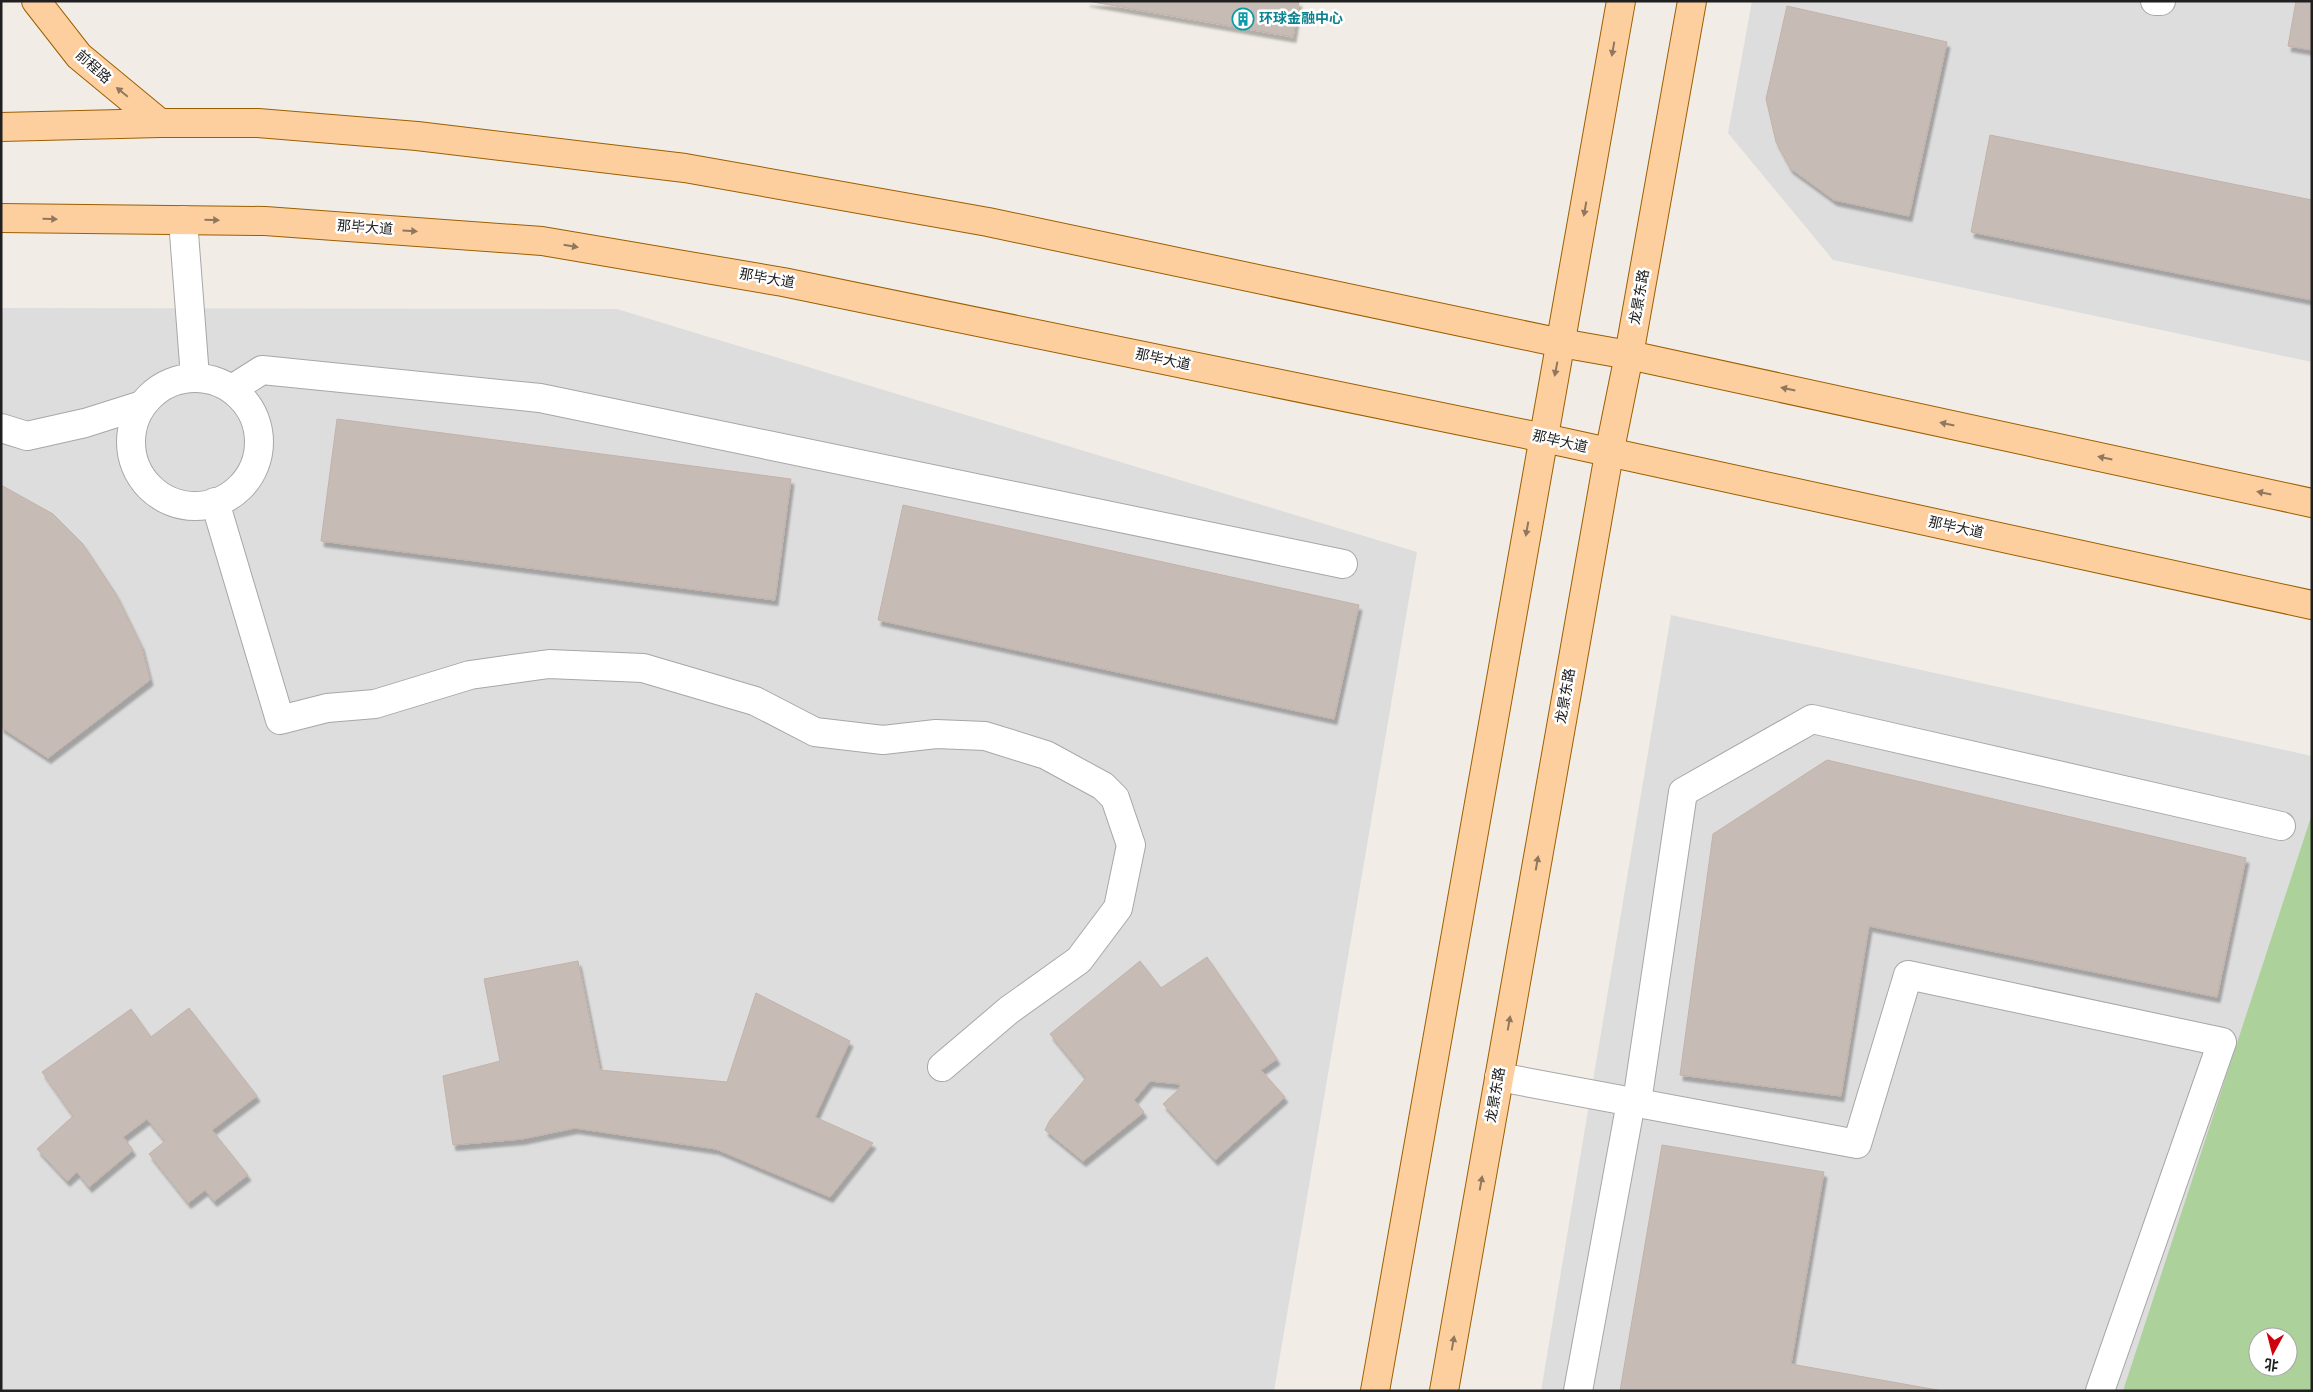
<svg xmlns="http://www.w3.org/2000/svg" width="2313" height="1392" font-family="'Alegreya Sans','Noto Sans SC',sans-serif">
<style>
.residential{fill:#dedddd;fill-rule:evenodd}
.forest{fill:#add19a;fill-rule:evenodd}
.building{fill:#c6bcb5;stroke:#c3b2a8;filter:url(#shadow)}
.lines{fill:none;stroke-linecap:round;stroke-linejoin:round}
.minor-casing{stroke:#a7a7a7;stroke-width:30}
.major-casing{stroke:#9c5f00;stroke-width:30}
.minor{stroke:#fff;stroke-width:28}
.major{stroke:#fecf9e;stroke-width:28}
.oneway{fill:#8f785f}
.labels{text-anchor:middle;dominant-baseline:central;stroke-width:5;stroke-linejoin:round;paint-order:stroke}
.culture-label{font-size:14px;font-weight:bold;fill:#0d838f;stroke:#fff;text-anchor:start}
.street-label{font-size:14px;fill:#202020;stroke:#fff}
</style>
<defs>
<filter id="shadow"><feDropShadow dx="3" dy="5.5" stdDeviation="1" flood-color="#0004"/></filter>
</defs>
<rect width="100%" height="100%" fill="#f1ede6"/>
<!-- residential -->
<g class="residential">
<path d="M1752 1H2312V362L1833 260 1728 133Z"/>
<path d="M1 308 617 309 1417 552 1274 1391H1Z"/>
<path d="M1671 615 2312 756V1391H1541ZM2258 1337H2288V1367H2258Z"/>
</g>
<!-- forest -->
<path class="forest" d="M2312 814V1391H2123ZM2258 1337H2288V1367H2258Z"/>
<!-- building -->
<g class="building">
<path d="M1087 1H1299L1293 37Z"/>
<path d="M2296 1H2312V50L2288 46Z"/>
<path d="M1787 6 1947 42 1909 216 1834 200 1790 168 1776 142 1766 99Z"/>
<path d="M1990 135 2312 200V300L1971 232Z"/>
<path d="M337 419 791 479 775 600 321 541Z"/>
<path d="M1 485 53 514 83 544 116 594 141 645 150 680 48 758 1 727Z"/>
<path d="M903 505 1359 605 1334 719 878 620Z"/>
<path d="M1827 760 2246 858 2217 997 1869 926 1841 1096 1680 1075 1713 834Z"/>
<path d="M1207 957 1277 1059 1261 1070 1285 1097 1215 1160 1163 1104 1179 1089 1180 1084 1150 1081 1134 1100 1144 1112 1083 1161 1045 1130 1050 1120 1086 1078 1050 1034 1140 961 1161 988Z"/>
<path d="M578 961 600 1070 727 1082 756 993 850 1041 815 1117 873 1143 830 1197 716 1149 575 1128 522 1139 453 1145 443 1076 500 1061 484 979Z"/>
<path d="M189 1008 257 1096 212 1130 248 1175 214 1201 205 1190 188 1203 149 1154 165 1141 147 1119 123 1137 133 1150 89 1187 77 1172 67 1181 37 1149 73 1116 42 1072 131 1009 151 1037Z"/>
<path d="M1662 1145 1824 1172 1791 1364 1943 1391H1620Z"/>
</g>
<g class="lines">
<!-- minor casing -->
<g class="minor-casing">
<g id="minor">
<path d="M2155 1H2161"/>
<path d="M183 220 195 377"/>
<circle cx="195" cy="442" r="64"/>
<path d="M232 389 262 370 540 398 1343 564"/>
<path d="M1 428 27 436 85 423 142 405"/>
<path d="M215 502 280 720 327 708 375 704 470 675 549 664 643 668 755 701 815 732 883 740 936 734 985 736 1046 755 1103 786 1115 798 1131 845 1118 908 1079 960 1009 1010 942 1067"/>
<path d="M1499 1077 1857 1144 1908 975 2222 1042 2100 1391"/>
<path d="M1637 1102 1683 792 1812 719 2281 826"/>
<path d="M1578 1391 1631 1102"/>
</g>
</g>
<!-- major casing -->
<g class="major-casing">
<g id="major">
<path d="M36 1 79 56 160 123"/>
<path d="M1 127 160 123H258L417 136 685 168 988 222 1561 343 1629 355 2312 503"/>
<path d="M1 218 265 221 542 241 783 282 1544 438 2312 605"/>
<path d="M1375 1391 1621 1"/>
<path d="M1444 1391 1609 454 1629 355 1692 1"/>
</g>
</g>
<!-- minor -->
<use href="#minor" class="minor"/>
<!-- major -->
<use href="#major" class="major"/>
</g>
<!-- one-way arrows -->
<defs><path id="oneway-solid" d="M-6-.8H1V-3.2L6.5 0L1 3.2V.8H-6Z" transform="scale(1.25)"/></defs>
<g class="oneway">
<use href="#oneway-solid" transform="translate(1613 49) rotate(100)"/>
<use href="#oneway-solid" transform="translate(122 92) rotate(-141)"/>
<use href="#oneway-solid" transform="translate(1585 209) rotate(100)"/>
<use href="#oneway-solid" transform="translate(50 219) rotate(1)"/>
<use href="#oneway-solid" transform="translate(212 220) rotate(1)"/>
<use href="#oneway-solid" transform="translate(410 231) rotate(4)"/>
<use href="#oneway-solid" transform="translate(571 246) rotate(10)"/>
<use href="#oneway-solid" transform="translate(1556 369) rotate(101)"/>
<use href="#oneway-solid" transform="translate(1788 389) rotate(-168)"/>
<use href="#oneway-solid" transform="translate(1947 424) rotate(-168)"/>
<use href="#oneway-solid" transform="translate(2105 458) rotate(-168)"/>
<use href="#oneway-solid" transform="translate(2264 493) rotate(-168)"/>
<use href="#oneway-solid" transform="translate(1527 529) rotate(100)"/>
<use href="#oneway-solid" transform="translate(1537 863) rotate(-80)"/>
<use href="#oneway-solid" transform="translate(1509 1023) rotate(-80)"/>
<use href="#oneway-solid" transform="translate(1481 1183) rotate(-80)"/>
<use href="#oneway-solid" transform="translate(1453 1343) rotate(-80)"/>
</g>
<!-- icons -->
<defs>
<g id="building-ring" transform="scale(1.125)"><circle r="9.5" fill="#fff" stroke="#0f9aa8" stroke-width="1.5"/><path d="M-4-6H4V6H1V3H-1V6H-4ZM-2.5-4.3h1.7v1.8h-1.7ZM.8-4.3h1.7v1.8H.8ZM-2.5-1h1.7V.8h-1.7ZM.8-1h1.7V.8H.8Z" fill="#0f9aa8"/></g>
</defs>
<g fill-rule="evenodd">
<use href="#building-ring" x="1243" y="19"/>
</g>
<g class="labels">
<!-- culture labels -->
<g class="culture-label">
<text x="1259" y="19">环球金融中心</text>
</g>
<!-- street labels -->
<g class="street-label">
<text transform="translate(93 67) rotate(42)">前程路</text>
<text transform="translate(365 228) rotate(4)">那毕大道</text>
<text transform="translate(767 279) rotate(10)">那毕大道</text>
<text transform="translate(1640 297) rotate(-80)">龙景东路</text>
<text transform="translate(1163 360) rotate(12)">那毕大道</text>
<text transform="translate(1560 442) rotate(13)">那毕大道</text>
<text transform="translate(1956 528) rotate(12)">那毕大道</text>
<text transform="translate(1566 696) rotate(-80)">龙景东路</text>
<text transform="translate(1496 1095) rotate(-80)">龙景东路</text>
</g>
</g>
<!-- border -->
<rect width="2313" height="1392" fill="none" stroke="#202020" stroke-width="5"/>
<!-- north arrow -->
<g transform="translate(2273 1352) rotate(187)"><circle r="24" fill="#ffffff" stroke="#a6a6a6"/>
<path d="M0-4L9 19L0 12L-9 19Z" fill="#d0000c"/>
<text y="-8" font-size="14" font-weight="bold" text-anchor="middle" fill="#202020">北</text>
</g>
</svg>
